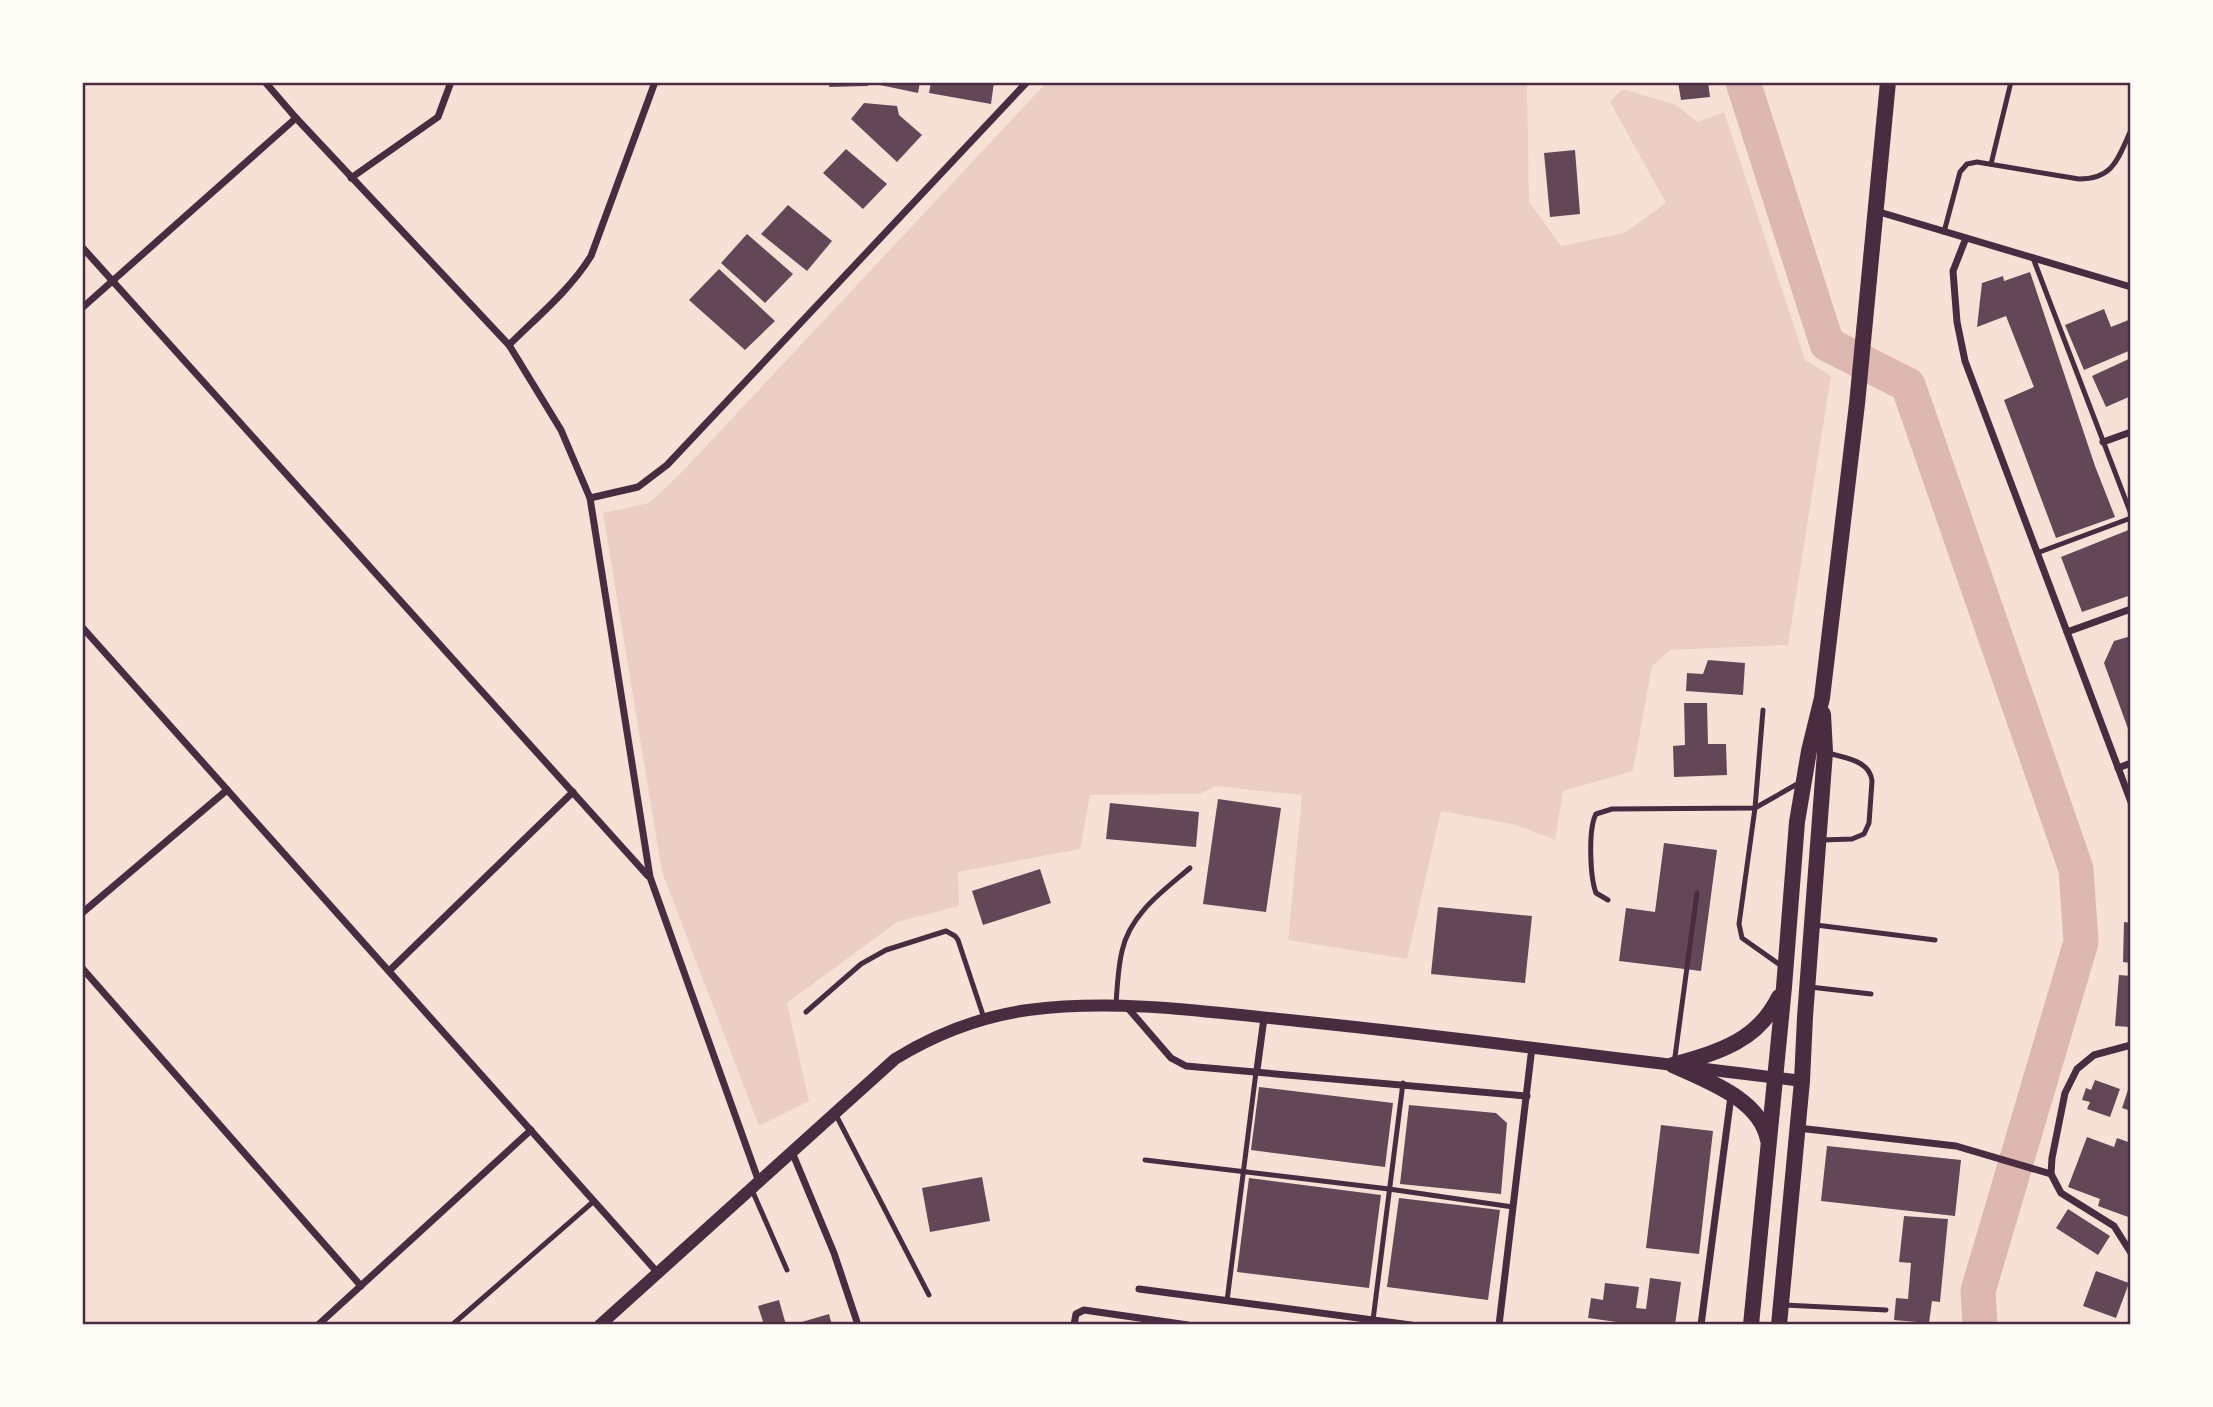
<svg xmlns="http://www.w3.org/2000/svg" width="2213" height="1407" font-family="'Public Sans',sans-serif">
<style>
.green{fill:#ebcfc5}
.lines{fill:none;stroke-linecap:round;stroke-linejoin:round}
.river{stroke:#dcb8b0;stroke-width:35}
.building{fill:#644757}
.service{stroke:#4a2c40;stroke-width:5}
.minor{stroke:#4a2c40;stroke-width:7}
.tertiary{stroke:#4a2c40;stroke-width:12}
.primary{stroke:#4a2c40;stroke-width:16}
.neatline{fill:none;stroke:#4a2c40;stroke-width:2.5}
</style>
<rect width="100%" height="100%" fill="#f7e1d7"/>
<!-- green -->
<path class="green" d="M1047 82H1527L1529 202 1561 246 1624 233 1666 203 1610 102 1622 89 1676 105 1698 122 1724 112 1805 360 1831 376 1788 645 1670 650 1652 666 1633 771 1563 791 1555 840 1517 825 1441 811 1407 959 1288 940 1302 795 1215 786 1200 794 1090 795 1080 849 958 872 959 906 897 922 787 1003 809 1101 759 1126 662 872 603 513 649 503 679 475Z"/>
<g class="lines">
<!-- river -->
<path class="river" d="M1743 82 1827 344 1908 385 2076 869 2081 942 1978 1291 1980 1325"/>
</g>
<!-- building -->
<g class="building">
<path d="M830 82H869L868 86 829 87Z"/>
<path d="M880 82H920L918 93 880 85Z"/>
<path d="M931 82H994L991 104 929 93Z"/>
<path d="M1678 82H1708L1710 97 1681 100Z"/>
<path d="M864 103 897 106 899 115 922 135 897 162 851 119Z"/>
<path d="M846 149 887 184 863 209 823 173Z"/>
<path d="M1575 150 1580 214 1550 217 1544 153Z"/>
<path d="M788 205 832 241 807 271 761 234Z"/>
<path d="M747 234 793 274 765 303 721 263Z"/>
<path d="M719 269 775 321 745 350 689 300Z"/>
<path d="M2030 272 2095 466 2115 517 2056 538 2004 400 2034 387 2028 372 2006 316 1977 327 1982 283 2003 276 2004 281Z"/>
<path d="M2104 309 2111 327 2131 319V350L2084 370 2065 325Z"/>
<path d="M2131 358V396L2106 407 2092 376Z"/>
<path d="M2131 529V595L2082 612 2061 557Z"/>
<path d="M2131 636V734H2130L2104 663 2114 641Z"/>
<path d="M1708 660 1745 663 1743 695 1686 691 1687 673 1703 674Z"/>
<path d="M1684 703H1707L1708 744H1726L1727 775 1674 777 1673 746 1685 745Z"/>
<path d="M1218 799 1281 808 1266 912 1203 904Z"/>
<path d="M1110 803 1199 812 1196 847 1106 839Z"/>
<path d="M1664 843 1717 850 1701 971 1619 961 1626 908 1655 912Z"/>
<path d="M1040 869 1051 903 983 925 972 891Z"/>
<path d="M1438 907 1532 916 1525 983 1431 974Z"/>
<path d="M2124 922 2131 923V963L2123 962Z"/>
<path d="M2119 975 2131 976V1027L2115 1026Z"/>
<path d="M2095 1080 2120 1089 2110 1117 2087 1109 2090 1102 2082 1100 2086 1088 2091 1090Z"/>
<path d="M1259 1087 1393 1103 1385 1167 1251 1150Z"/>
<path d="M2129 1087 2131 1088V1111L2122 1108Z"/>
<path d="M1409 1105 1496 1113 1507 1123 1501 1194 1400 1184Z"/>
<path d="M1661 1125 1713 1131 1699 1254 1646 1248Z"/>
<path d="M2087 1137 2114 1147 2117 1138 2131 1143V1218L2098 1206 2100 1199 2068 1187Z"/>
<path d="M1827 1146 1961 1160 1955 1216 1821 1201Z"/>
<path d="M982 1177 990 1221 930 1232 922 1188Z"/>
<path d="M1249 1178 1381 1195 1369 1288 1237 1272Z"/>
<path d="M1399 1198 1500 1210 1488 1300 1387 1287Z"/>
<path d="M2068 1209 2110 1236 2098 1255 2056 1228Z"/>
<path d="M1904 1216 1948 1219 1940 1302 1932 1301 1929 1323 1894 1320 1896 1298 1908 1299 1911 1263 1899 1262Z"/>
<path d="M2096 1271 2129 1283 2116 1318 2083 1306Z"/>
<path d="M1650 1278 1681 1282 1675 1325H1639L1588 1318 1591 1298 1603 1300 1605 1283 1639 1287 1636 1308 1646 1309Z"/>
<path d="M779 1300 786 1325H764L758 1306Z"/>
<path d="M829 1314 832 1325H795V1324Z"/>
</g>
<g class="lines">
<!-- service -->
<g class="service">
<path d="M1991 164 2011 82"/>
<path d="M1944 232 1960 172 1967 164 1977 162 2079 179C2114 179 2118 158 2131 130"/>
<path d="M2033 258 2131 514"/>
<path d="M2037 553 2131 518"/>
<path d="M1822 840 1852 839 1864 834 1869 823 1872 781C1870 760 1844 758 1828 753"/>
<path d="M1608 900 1596 893C1590 877 1588 829 1596 814L1612 809 1755 808 1763 710"/>
<path d="M1816 925 1935 940"/>
<path d="M1783 967 1742 938 1739 924 1755 808 1799 783"/>
<path d="M1810 987 1871 994"/>
<path d="M1116 1005C1117 988 1118 968 1122 951 1130 914 1163 891 1190 868"/>
<path d="M806 1012 861 964 886 950 946 931 955 936 958 940 984 1018"/>
<path d="M1674 1064 1697 893"/>
<path d="M836 1115 929 1295"/>
<path d="M1145 1160 1389 1189 1513 1207"/>
<path d="M752 1190 787 1270"/>
<path d="M1227 1301 1256 1072"/>
<path d="M1784 1305 1886 1310"/>
<path d="M1373 1320 1403 1083"/>
<path d="M452 1325 594 1201"/>
</g>
<!-- minor -->
<g class="minor">
<path d="M265 82 296 118 509 345 561 430 590 498 650 877 759 1182"/>
<path d="M351 178 438 117 451 82"/>
<path d="M1876 211 2131 287"/>
<path d="M1966 238 1953 271 1957 322 1965 361 2131 802"/>
<path d="M82 247 648 876"/>
<path d="M82 308 296 118"/>
<path d="M509 345C537 317 570 290 591 256L655 82"/>
<path d="M2103 442 2131 432"/>
<path d="M590 498 638 487 667 465 1027 82"/>
<path d="M82 627 658 1273"/>
<path d="M2067 632 2131 609"/>
<path d="M2118 768 2131 763"/>
<path d="M82 913 227 790"/>
<path d="M82 968 361 1286"/>
<path d="M389 971 573 792"/>
<path d="M1127 1007 1171 1058 1186 1066 1527 1096"/>
<path d="M2131 1045 2094 1055 2077 1069 2065 1093 2052 1158 2051 1174 2061 1193 2114 1226 2131 1253"/>
<path d="M1257 1070 1264 1018"/>
<path d="M1798 1128 1956 1146 2051 1174"/>
<path d="M792 1152 834 1253 858 1325"/>
<path d="M1139 1289 1411 1325"/>
<path d="M318 1325 531 1130"/>
<path d="M1074 1325 1076 1314 1084 1310 1188 1325"/>
<path d="M1499 1325 1532 1047"/>
<path d="M1701 1325 1731 1096"/>
</g>
<!-- tertiary -->
<path class="tertiary" d="M600 1325 895 1059C937 1033 979 1017 1028 1010 1121 998 1216 1013 1308 1022 1473 1039 1637 1061 1802 1081"/>
<!-- primary -->
<g class="primary">
<path d="M1673 1065C1718 1052 1757 1042 1779 997"/>
<path d="M1673 1065C1707 1081 1760 1099 1768 1140"/>
<path d="M1751 1325 1784 987 1797 822 1809 751 1822 698 1857 404 1888 82"/>
<path d="M1779 1325 1802 1081 1805 1017 1825 752 1823 714"/>
</g>
</g>
<!-- border -->
<rect width="2213" height="1407" fill="none" stroke="#fffaf5" stroke-width="168"/>
<rect x="84" y="84" width="2045" height="1239" class="neatline"/>
</svg>
